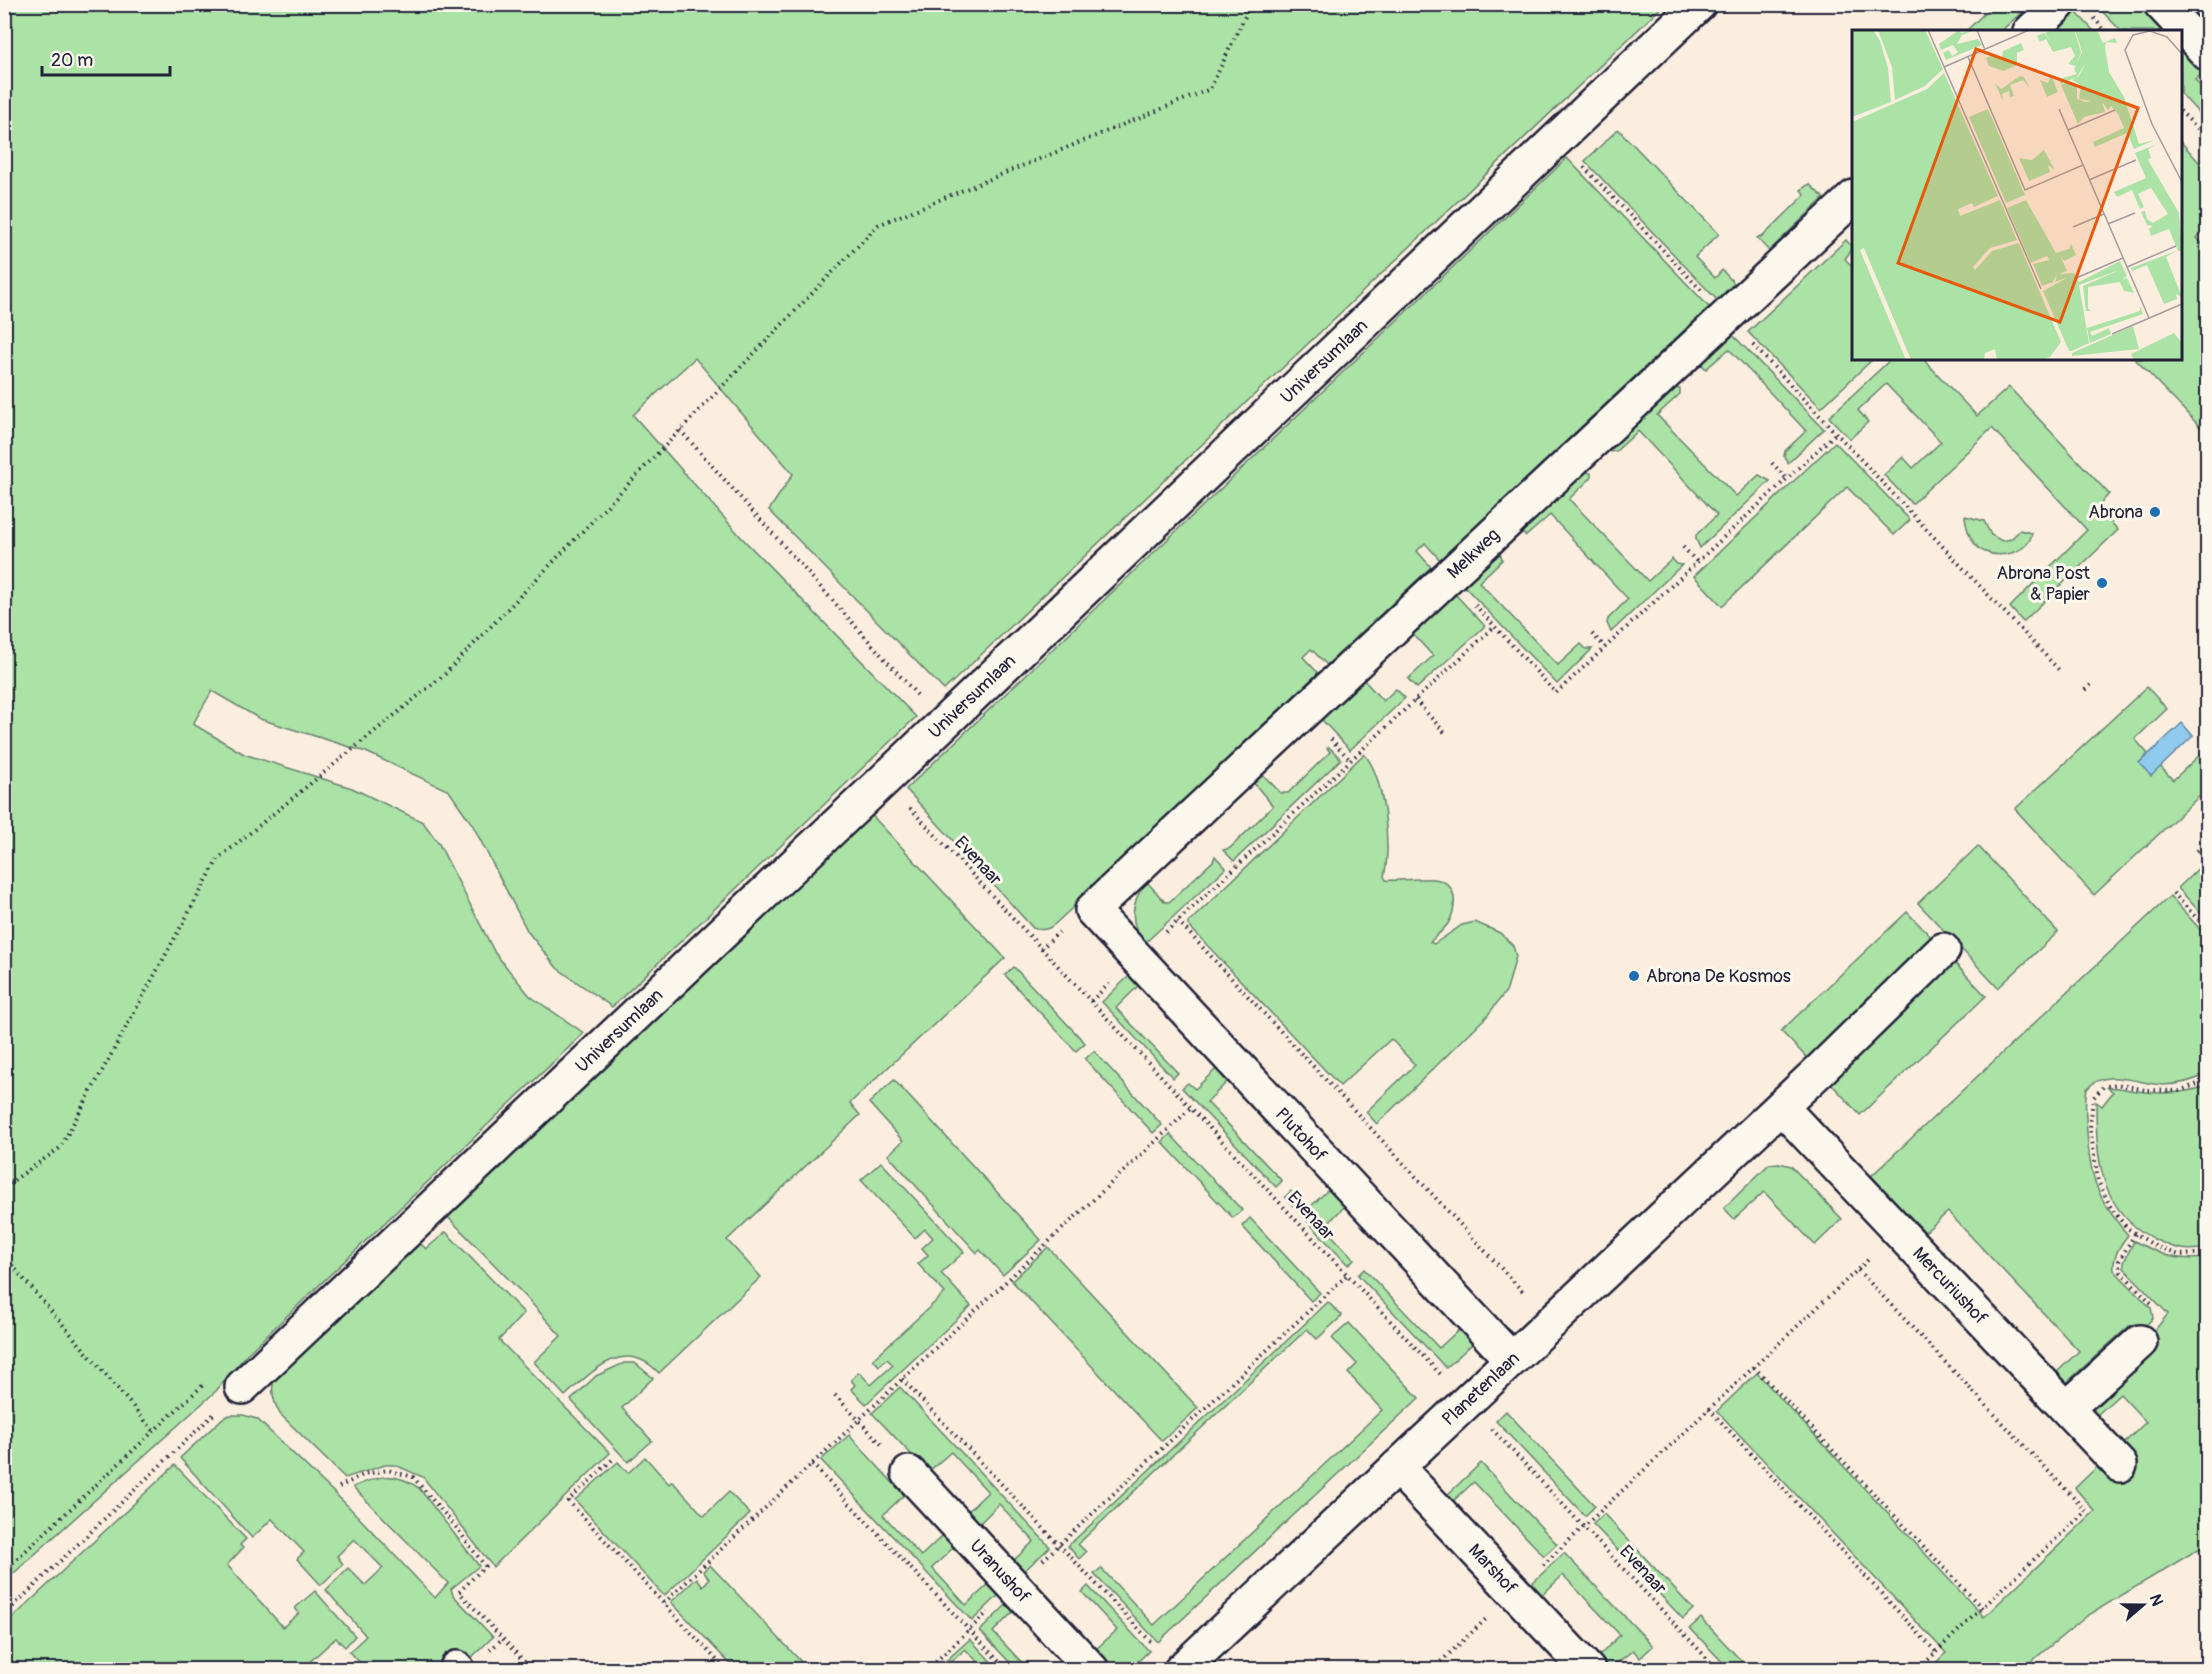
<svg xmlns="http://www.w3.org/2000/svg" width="2212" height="1674" font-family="Pangolin,sans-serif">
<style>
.green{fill:#abe2a5;stroke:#668270;stroke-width:1.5}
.water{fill:#90caef;stroke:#6487a7;stroke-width:1.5}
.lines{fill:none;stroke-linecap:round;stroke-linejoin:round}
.minor-casing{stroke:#22223b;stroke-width:38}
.path{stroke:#22223b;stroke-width:4;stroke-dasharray:1.5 4.5;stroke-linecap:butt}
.minor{stroke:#fbf7ec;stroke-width:33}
.poi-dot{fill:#1f6fb2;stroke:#fbf7ec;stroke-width:2}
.labels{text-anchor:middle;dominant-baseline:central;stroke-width:6;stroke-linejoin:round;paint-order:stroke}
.street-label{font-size:18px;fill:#22223b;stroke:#fbf7ec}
.poi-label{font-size:18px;fill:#22223b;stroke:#fbf7ec;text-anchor:end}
.inset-road{fill:none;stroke:#a49c9d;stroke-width:1.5}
.view{fill:#e8590c;fill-opacity:0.15;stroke:#e8590c;stroke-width:3}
.inset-edge{fill:none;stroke:#22223b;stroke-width:3}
</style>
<rect width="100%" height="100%" fill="#fbeedf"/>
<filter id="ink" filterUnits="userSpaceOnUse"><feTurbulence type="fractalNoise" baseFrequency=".0167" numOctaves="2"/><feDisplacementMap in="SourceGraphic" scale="12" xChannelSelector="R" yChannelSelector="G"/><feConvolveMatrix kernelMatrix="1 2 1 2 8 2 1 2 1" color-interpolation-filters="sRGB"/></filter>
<g filter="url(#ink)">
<!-- green -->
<g class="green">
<path d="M1994 4 2030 5 2001 31H1966Z"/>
<path d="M4 5 5 4 1664 5 944 690 769 510 793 474 695 358 633 415 742 538 916 717 612 1007 557 968 528 932 472 824 449 791 366 752 260 719 212 691 193 724 244 754 352 788 423 822 439 844 495 953 530 996 584 1033 248 1353 216 1391 5 1581Z"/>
<path d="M2096 5H2142L2168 31H2121Z"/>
<path d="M2187 5H2207V26Z"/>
<path d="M2074 10 2094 31 2052 32Z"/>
<path d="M2180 45 2205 71 2195 80 2207 94V122L2181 94Z"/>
<path d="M1618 129 1719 234 1695 257 1715 278 1722 270 1734 283 1717 300 1585 161Z"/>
<path d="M2181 142 2207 171V227L2197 238 2208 250V429L2203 430 2135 359 2180 358Z"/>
<path d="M1567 158 1709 307 1440 560 1425 543 1417 551 1431 567 1327 665 1311 649 1303 657 1318 673 1068 912C1056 922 1050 934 1033 928L906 789Z"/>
<path d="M1809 184 1824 198 1769 251 1757 238 1760 236 1761 238 1805 195 1801 190Z"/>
<path d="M1846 240 1853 248 1845 259 1853 267 1854 358 1873 359 1821 408 1748 332Z"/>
<path d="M1730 332 1824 429 1788 463 1784 456 1785 451 1806 431 1729 349 1706 369 1701 364V359Z"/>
<path d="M1891 359H1927L1925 361 1977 416 2009 387 2109 494 2097 507 2118 530 2023 622 2010 607 2087 530 1992 428 1912 504 1884 475 1903 457 1913 468 1941 442 1886 384 1858 410 1868 422 1850 439 1829 417Z"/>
<path d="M1671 387 1680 389V394L1657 415 1736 496 1759 475 1770 481 1700 548 1696 539V535L1717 515 1638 431 1616 451 1611 452 1609 449Z"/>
<path d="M1835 442 1910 520 1894 535 1847 487 1722 606 1694 576Z"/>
<path d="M1583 471 1591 473V478L1569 499 1648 581 1672 559 1677 564 1682 565 1611 632 1607 623 1608 619 1628 599 1550 515 1526 536 1520 531Z"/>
<path d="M1965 516 1984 521 1991 535 2002 541 2011 539 2020 530 2032 533C2029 552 2002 559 1985 552 1972 547 1966 529 1965 516Z"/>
<path d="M1497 553 1501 555 1502 560 1479 582 1558 665 1581 644 1586 649H1592L1557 684 1463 585Z"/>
<path d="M1454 593 1485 626 1417 688 1408 679 1433 656 1412 633Z"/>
<path d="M1363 679 1383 701 1396 689 1405 698 1350 750 1321 719Z"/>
<path d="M2147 687 2167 709 2135 739 2148 754 2139 763 2151 775 2160 766 2173 780 2206 749 2207 789 2094 895 2015 809Z"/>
<path d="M1329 747 1341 759 1234 861 1223 850 1230 848 1273 806 1253 782 1262 774 1281 793H1288L1330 752 1327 748Z"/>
<path d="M1364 754C1384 775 1392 849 1384 876L1386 880C1402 881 1418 878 1433 879 1457 881 1458 904 1449 922 1444 930 1436 936 1430 942L1434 944 1462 925 1475 922 1500 933 1513 946 1516 956 1507 990 1487 1016 1377 1124 1366 1112 1415 1065 1391 1039 1340 1086 1188 925V923Z"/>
<path d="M866 809 1005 958 850 1103 860 1115 727 1240 761 1277 659 1373C624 1336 593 1371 565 1396L534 1362 561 1336 526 1297 440 1209Z"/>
<path d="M1978 846 2058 932 1998 988 1918 903Z"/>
<path d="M1215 856 1226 868 1145 943C1128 924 1131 902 1145 884L1148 883 1165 902H1169L1213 861Z"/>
<path d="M2207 860V920L2178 888Z"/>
<path d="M2170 896 2207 937V1074C2193 1081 2179 1085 2163 1085 2139 1084 2105 1067 2087 1089 2084 1102 2086 1118 2087 1132 2090 1178 2097 1199 2128 1235 2120 1245 2112 1257 2114 1270L2151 1308 2153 1318 2137 1335 2129 1326 2066 1383 2057 1372 2079 1351 1948 1212 1925 1232 1871 1176Z"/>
<path d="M1907 912 1934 940 1808 1059 1781 1031Z"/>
<path d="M1950 958 1986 996 1860 1115 1825 1077Z"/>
<path d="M1014 967 1085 1043 1076 1051 1005 975Z"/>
<path d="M1129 976 1138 986 1116 1008 1178 1073 1173 1078 1102 1002Z"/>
<path d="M1094 1051 1162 1125 1153 1133 1085 1059Z"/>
<path d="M1217 1068 1228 1081 1207 1102 1282 1181 1276 1187 1182 1088 1188 1083 1195 1089Z"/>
<path d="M894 1080 1041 1240 1003 1275 980 1250 977 1253 888 1155 903 1141 869 1103Z"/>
<path d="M2207 1086V1248C2185 1252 2175 1249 2154 1239 2099 1211 2096 1157 2096 1102L2102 1106 2113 1092 2108 1088C2119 1086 2126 1090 2137 1091 2162 1095 2183 1094 2207 1086Z"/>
<path d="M1170 1134 1242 1210 1233 1218 1162 1142Z"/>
<path d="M881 1162 964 1252 941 1273 971 1306 866 1404 851 1389 855 1385 851 1380 859 1372 871 1385 893 1365 887 1359 879 1366 873 1359 945 1293 918 1264 928 1255 922 1248 933 1238 925 1229 915 1238 861 1180Z"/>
<path d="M1779 1163 1791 1166 1842 1219 1815 1245 1764 1192 1734 1219 1724 1208 1763 1170 1769 1164Z"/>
<path d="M1330 1188 1346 1205 1324 1227 1354 1259 1348 1265 1285 1197 1291 1191 1308 1209Z"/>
<path d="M1250 1218 1320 1293 1311 1301 1242 1226Z"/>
<path d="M446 1232 524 1313 499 1340 610 1453 493 1567 423 1477 395 1465H385L345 1478 280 1414C271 1398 271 1386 276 1368L413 1236 426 1249Z"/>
<path d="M2134 1241C2164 1256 2174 1261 2207 1258V1544L2087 1616 2022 1669H1929L1946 1653 1717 1411 1757 1373 1984 1617 2095 1511 2075 1488 2097 1467 2108 1478 2133 1455 2123 1444 2146 1422 2120 1394 2097 1415 2093 1410 2153 1352 2145 1342 2168 1314 2124 1268V1262Z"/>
<path d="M1048 1247 1198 1408 1162 1441 1012 1281Z"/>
<path d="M1364 1269 1439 1348 1462 1327 1472 1344 1446 1368 1358 1275Z"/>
<path d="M1328 1302 1342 1316 1317 1339 1307 1329 1078 1544 1086 1552 1079 1559 1068 1546Z"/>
<path d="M1349 1323 1419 1398 1158 1642 1094 1574 1101 1568 1154 1625 1382 1410 1348 1373 1357 1364 1332 1338Z"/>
<path d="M624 1363H635L653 1378 622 1408 652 1441 628 1462 571 1400 596 1376Z"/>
<path d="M900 1387 1050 1547 1022 1573 1012 1562 1034 1541 999 1504 978 1525 966 1513 988 1492 951 1452 928 1472 872 1413Z"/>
<path d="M1506 1411 1595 1506 1585 1516 1496 1421Z"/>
<path d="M230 1415H243L257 1419 349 1507 435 1598 448 1583 353 1487C381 1475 393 1471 419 1488L479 1566 451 1589 453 1595 493 1637 471 1658 467 1654 451 1669H363L365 1667 349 1652 366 1636 326 1590 348 1568 365 1585 383 1568 354 1539 337 1556 343 1564 321 1585 297 1559 304 1552 272 1519 252 1538 180 1458 223 1418Z"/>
<path d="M849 1435 904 1495 883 1515 921 1556 943 1535 954 1547 932 1568 966 1605 989 1584 999 1595 972 1621 821 1460Z"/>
<path d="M645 1457 669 1484 672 1481 704 1516 729 1492 750 1514 664 1596 575 1500 618 1462 628 1473Z"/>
<path d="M1481 1463 1557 1544 1544 1556 1474 1482 1452 1502 1446 1496Z"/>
<path d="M175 1465 246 1539 240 1545 243 1548 227 1565 283 1627 299 1613 295 1608 315 1591 355 1636 345 1647 336 1638 306 1665 309 1669H5V1625Z"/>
<path d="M1604 1514 1693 1609 1683 1619 1593 1524Z"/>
<path d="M1564 1553 1653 1646 1640 1658 1633 1650 1610 1669 1598 1657 1620 1635 1563 1575 1541 1596 1530 1585Z"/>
<path d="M710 1565 808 1669H735L671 1602 697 1578 703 1586 709 1579 703 1571Z"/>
<path d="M1088 1586 1149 1651 1130 1669C1113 1669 1106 1663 1095 1650L1117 1630 1082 1592Z"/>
<path d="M1007 1604 1014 1611 993 1632 1028 1669H1016L980 1631Z"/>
<path d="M1701 1618 1749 1669H1729L1690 1628Z"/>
<path d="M970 1639 998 1669H985L965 1649 944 1669H937Z"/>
</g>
<!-- water -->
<path class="water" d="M2182 723 2193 736 2151 776 2139 763Z"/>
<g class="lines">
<!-- minor casing -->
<g class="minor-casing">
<g id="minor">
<path d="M2161 4 2208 54"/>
<path d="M2030 32 2059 4"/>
<path id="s1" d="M1781 1107 2120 1465"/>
<path id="s2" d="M1511 1359 1092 910 1854 197"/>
<path id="s3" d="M242 1387 884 780 1699 4"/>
<path d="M2067 1408 2140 1342"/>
<path id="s4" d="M1397 1467 1588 1670"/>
<path id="s5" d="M909 1473 1092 1670"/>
<path d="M457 1668 458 1670"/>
<path id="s6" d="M1181 1670 1819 1071 1943 950"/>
</g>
</g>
<!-- path -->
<g class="path">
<path d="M2094 18 2106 32"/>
<path d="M2180 111 2208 139"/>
<path d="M1584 167 1701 290"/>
<path d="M1753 345 2059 670"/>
<path d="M680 430 918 696"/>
<path d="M1772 463 1786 478"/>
<path d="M1683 547 1697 562"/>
<path d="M1475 605 1556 693 1835 434"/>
<path d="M1592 634 1605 647"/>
<path d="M2085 690 2094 682"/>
<path d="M1415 700 1447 735"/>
<path d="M1331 739 1350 760"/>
<path d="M910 808 1440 1374"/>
<path d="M2197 851 2208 841"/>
<path d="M2173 893 2208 930"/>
<path d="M1178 921 1525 1294"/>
<path d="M1166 932 1495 626"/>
<path d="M1041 949 1059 932"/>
<path d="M1091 1001 1109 984"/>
<path d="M2208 1080 2179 1091 2145 1090 2117 1084 2103 1087 2093 1098 2090 1128 2098 1181 2111 1208 2127 1228 2155 1246 2179 1255 2208 1253"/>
<path d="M4 1187 60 1148 218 859 445 674 878 225 1210 89 1251 4"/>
<path d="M2135 1234 2119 1261 2121 1272 2153 1305"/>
<path d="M4 1256 153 1430"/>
<path d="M1754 1367 1982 1608 2086 1511 1858 1270"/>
<path d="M902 1379 1153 1644"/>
<path d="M835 1395 884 1447"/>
<path d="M1709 1409 1936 1652 1918 1670"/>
<path d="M1492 1429 1718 1670"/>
<path d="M612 1460 568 1501 726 1670"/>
<path d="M812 1464 1007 1670"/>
<path d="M339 1487 365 1474 388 1470 413 1477 455 1526 485 1566 459 1592 532 1670"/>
<path d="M1043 1560 1347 1275"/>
<path d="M1543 1565 1870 1258"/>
<path d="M4 1571 203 1385"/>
<path d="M664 1603 1191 1108"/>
<path d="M4 1615 216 1412"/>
<path d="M490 1650 503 1638"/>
<path d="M1936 1652 1982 1608"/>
<path d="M927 1670 988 1612"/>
<path d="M1432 1670 1487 1618"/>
</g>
<!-- minor -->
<use href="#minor" class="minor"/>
</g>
</g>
<!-- markers -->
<g class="poi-dot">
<circle cx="2155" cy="512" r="6"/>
<circle cx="2102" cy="583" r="6"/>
<circle cx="1634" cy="976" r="6"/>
</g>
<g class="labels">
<!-- street labels -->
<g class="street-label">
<text stroke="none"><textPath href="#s3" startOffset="1491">Universumlaan</textPath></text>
<text stroke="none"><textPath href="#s2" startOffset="1136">Melkweg</textPath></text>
<text stroke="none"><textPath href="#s3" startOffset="1005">Universumlaan</textPath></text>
<text transform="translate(978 861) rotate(47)">Evenaar</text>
<text stroke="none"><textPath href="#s3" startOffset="519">Universumlaan</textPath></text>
<text transform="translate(1301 1135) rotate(47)">Plutohof</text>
<text transform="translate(1311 1216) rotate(47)">Evenaar</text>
<text stroke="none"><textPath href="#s1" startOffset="246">Mercuriushof</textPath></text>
<text stroke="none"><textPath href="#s6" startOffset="411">Planetenlaan</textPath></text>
<text stroke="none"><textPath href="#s4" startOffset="140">Marshof</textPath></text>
<text transform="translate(1643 1570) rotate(47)">Evenaar</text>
<text stroke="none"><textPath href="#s5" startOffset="134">Uranushof</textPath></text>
</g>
<!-- poi labels -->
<g class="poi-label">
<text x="2143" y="512">Abrona</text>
<text x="2090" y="573">Abrona Post<tspan x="2090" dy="21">&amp; Papier</tspan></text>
<text x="1646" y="976" text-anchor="start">Abrona De Kosmos</text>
</g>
</g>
<!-- overview -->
<g transform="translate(1852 30)">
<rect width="330" height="330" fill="#fbeedf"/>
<path d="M0 0H21L28 11 36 38 39 72 0 87ZM26 0H73L91 39 73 56 43 70 40 37ZM107 0 109 3 122 0 110 5 105 14 126 9 130 15 94 30 91 23 97 20 100 26 106 22 101 15 89 20 87 14ZM200 0H222L229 22 224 36 216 34 223 26 219 17 201 22 194 9 188 12 185 6 192 3 199 12 193 3ZM223 0H245L251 13 263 8 265 13 254 12 253 17 257 42 272 67 287 114 303 110 282 119 275 103 243 117 241 112 272 98 266 84 259 76 256 80 250 72 253 82 232 87 226 94 209 55 218 51 225 54V69L234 72 239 71 227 69 229 56 226 53 220 50 227 46 234 32 225 47 209 54 207 49 225 44 222 40 230 22ZM169 13 172 20 165 23V35L152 41 137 36 134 28 144 24 146 29 150 27 151 21ZM92 43 146 166 122 177 120 173 106 179 108 186 148 170 165 210 138 218 121 237 123 240 140 221 167 213 209 312 198 327 190 330H145L143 319 133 323 132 330H59L12 218 8 220 54 330H0V92L75 59ZM199 45 206 62 195 67 188 50 196 53ZM168 46 172 47 178 59 171 50 158 55 162 66 158 67 157 61 150 64 151 71 143 53 149 59ZM136 79 173 165 154 173 117 87ZM305 114 296 119 299 128 296 130 327 183 330 221H326L317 199 299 206 297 199 301 196 295 195 289 182 293 181 295 189 301 193 316 184 299 158 286 164 292 177 288 179 280 160 265 167 262 162 294 148 283 123ZM192 120 203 140 196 135 198 142 177 151 167 128 180 130ZM174 170 204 223 217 219 219 214 224 225 212 231 208 225 215 241 207 244 222 243 227 252 268 231 275 246 270 249 275 248 282 263 272 261 268 252 236 257V278L239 281H234L231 256 270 239 227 255 237 313 220 321H217L191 261 216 247 203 252 205 244 201 252 190 256 181 234 197 230 195 226 179 233 155 178ZM324 221 314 227 330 267 324 264 325 269 312 274 295 235 280 241 279 238ZM288 276 291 284 238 302 240 306 257 298 259 304 238 313 235 298 288 281ZM281 296 287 319 220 326V323ZM322 303 330 313V330H282L279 324Z" fill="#abe2a5"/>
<path class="inset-road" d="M76 0 189 259M125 0 133 20M330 24 315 7 298 1 281 5 273 20 300 94 330 152M116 27 173 160 231 135M92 37 177 0M207 79 297 288M216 100 263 80M237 150 284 130M256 194 283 183M221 197 252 184M275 237 324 216M224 248 271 228M260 304 330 274"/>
<path class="view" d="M124 19 286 78 208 292 46 233Z"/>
<rect width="330" height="330" class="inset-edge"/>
</g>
<!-- margin -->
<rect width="2212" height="1674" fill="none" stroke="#fbf7ec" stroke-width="24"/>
<rect x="12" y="12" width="2188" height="1650" fill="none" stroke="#22223b" stroke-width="2" filter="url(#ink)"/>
<!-- north arrow -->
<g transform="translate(2143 1605) rotate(70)" stroke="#fbf7ec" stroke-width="4.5" paint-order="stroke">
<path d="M0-4.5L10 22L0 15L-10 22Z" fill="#22223b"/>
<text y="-9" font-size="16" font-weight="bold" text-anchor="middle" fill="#22223b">N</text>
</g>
<!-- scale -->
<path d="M42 66v9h128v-9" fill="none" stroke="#22223b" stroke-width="3"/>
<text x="51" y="66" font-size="18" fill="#22223b" stroke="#fbf7ec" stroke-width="4.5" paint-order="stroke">20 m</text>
</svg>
